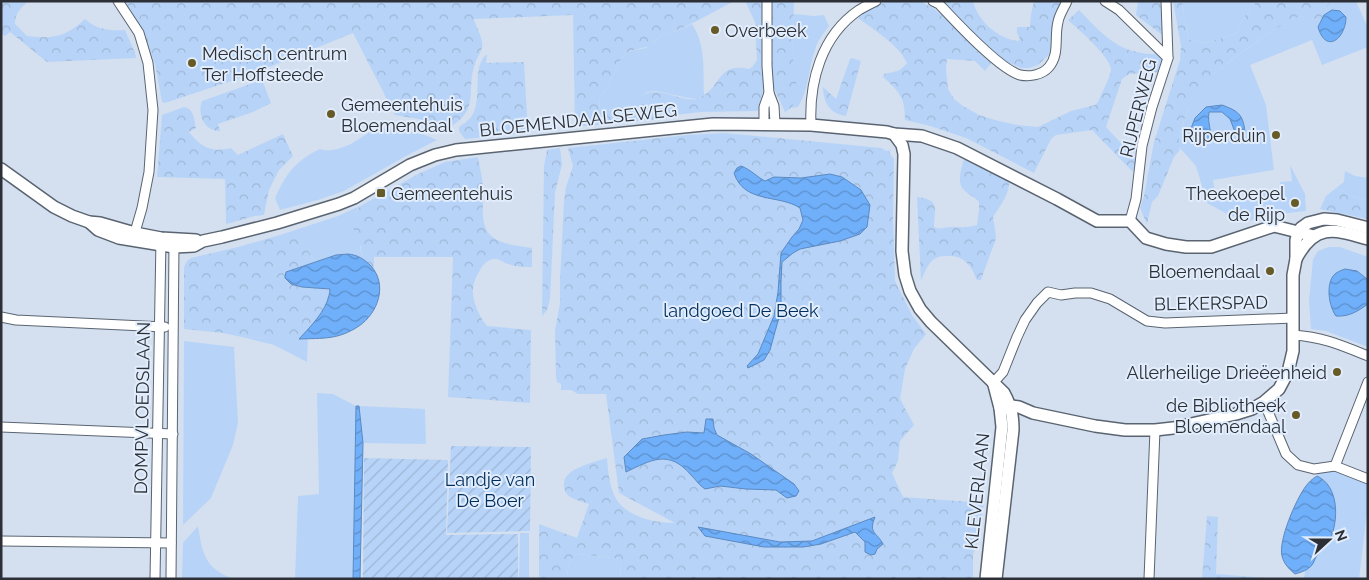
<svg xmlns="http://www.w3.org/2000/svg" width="1369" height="580" font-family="Raleway,sans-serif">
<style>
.grass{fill:#b7d4f8}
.forest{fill:url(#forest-crowns)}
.garden{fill:url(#garden-furrows)}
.water{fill:url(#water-waves);stroke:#5c89bf}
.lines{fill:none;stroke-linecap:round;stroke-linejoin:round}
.minor-casing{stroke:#5a6471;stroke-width:11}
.tertiary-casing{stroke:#5a6471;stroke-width:14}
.minor{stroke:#fff;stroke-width:9}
.tertiary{stroke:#fff;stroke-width:11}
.poi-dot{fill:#665a27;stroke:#e1edfc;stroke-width:2}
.labels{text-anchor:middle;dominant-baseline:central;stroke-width:4;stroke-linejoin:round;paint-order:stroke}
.poi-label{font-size:18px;fill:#2c3036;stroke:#e1edfc;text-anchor:end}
.street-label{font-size:18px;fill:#2c3036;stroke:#e1edfc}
.park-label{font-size:18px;fill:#012f5d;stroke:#e1edfc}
</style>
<defs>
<pattern id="forest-crowns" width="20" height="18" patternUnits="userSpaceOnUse" patternTransform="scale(1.25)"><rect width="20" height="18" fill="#b7d4f8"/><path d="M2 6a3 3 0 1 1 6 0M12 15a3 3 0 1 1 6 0" fill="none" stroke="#9eb6d5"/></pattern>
<pattern id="garden-furrows" width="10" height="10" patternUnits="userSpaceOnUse" patternTransform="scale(1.25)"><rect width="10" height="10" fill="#b7d4f8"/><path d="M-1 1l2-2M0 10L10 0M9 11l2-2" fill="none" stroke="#9eb6d5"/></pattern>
<pattern id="water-waves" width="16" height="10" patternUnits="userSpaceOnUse" patternTransform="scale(1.25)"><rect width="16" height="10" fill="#70affa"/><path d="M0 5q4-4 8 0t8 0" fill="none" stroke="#5c8fcb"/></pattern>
</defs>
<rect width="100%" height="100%" fill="#d4e0ef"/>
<!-- grass -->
<g class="grass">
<path d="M1182 1H1256L1254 6 1243 18 1236 34 1205 43 1188 39Z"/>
<path d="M1333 1H1356L1368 28V47L1322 65 1312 40 1250 65 1266 105 1274 170 1213 180 1217 201 1281 190 1280 182 1292 181 1290 165 1305 194 1306 211 1271 215 1248 221 1227 214 1207 203 1196 166 1179 147C1178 131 1192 96 1203 83 1213 72 1286 19 1298 17 1306 15 1314 19 1321 21L1318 27 1332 10 1325 14 1328 5Z"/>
<path d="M794 14 814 16 824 15 829 26C824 33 817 41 815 50 808 69 809 90 798 107L791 108 795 101 792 33Z"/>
<path d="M692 24C706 45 703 70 704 95L698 99 688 98 656 91 647 92 626 106 604 111 599 108 600 98 608 86 621 59 629 51 646 48 662 35 671 33Z"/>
<path d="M372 129C395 129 417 130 437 140L406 156 344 191 318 200 280 210 275 198C286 174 295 161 320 149 335 155 361 140 372 129Z"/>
<path d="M1345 171 1355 176 1368 178V201L1352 196 1336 188 1344 182Z"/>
<path d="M362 205 355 212 362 259C348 248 330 257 315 262 304 243 302 239 280 235L338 216Z"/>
<path d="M1329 247H1340L1368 257V284L1367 279 1330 282 1329 297 1332 311H1358L1368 304V347L1326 331 1311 329 1309 301 1313 259 1318 251Z"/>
<path d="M242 337 308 338 307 362 274 345Z"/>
<path d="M184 341 234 347 238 423 233 445 211 498 183 525Z"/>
<path d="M317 393 333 394 356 406 353 579H295L298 496 319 494Z"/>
<path d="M359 406 425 409 426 444 363 443Z"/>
<path d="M1335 467 1368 480V503L1359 579H1304L1305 571C1312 565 1315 557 1322 550L1323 479 1317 476V471Z"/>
<path d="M198 526C202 553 205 569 234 579H182L183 543Z"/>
<path d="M520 533H529V579H519Z"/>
<path d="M578 554 620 559 621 579H567C568 569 568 558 578 554Z"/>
</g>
<!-- forest -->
<g class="forest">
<path d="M1 1H29C21 8 15 12 15 24L27 36C53 39 66 37 85 19 97 30 110 31 125 30L135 53 136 58 47 62 10 32 5 36 1 33Z"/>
<path d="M125 1H734L697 21 671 33 662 35 653 42 650 46 629 51 621 59 608 86 600 98 599 108 604 111C612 110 620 109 627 105 636 100 643 92 654 92 667 91 688 103 699 98 722 88 716 62 749 69L753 66 757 60 755 22 745 1H762C763 24 768 93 758 111L701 112 675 115 670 118 575 127 573 15 474 19C476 27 481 34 482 42 484 50 477 56 475 64 465 92 482 109 447 129L424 120 395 115 353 33 252 74 165 103 162 102 155 64 141 28Z"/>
<path d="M773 1H794C794 19 792 36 793 53 793 68 799 85 795 101 793 107 790 109 785 112L770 80V18Z"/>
<path d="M886 1H920L933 8 947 20 976 50 991 63 985 71 975 61 947 59 946 69 948 89 954 99 963 106 979 115 995 120 1017 125 1038 127 1071 111 1095 105 1098 102C1101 94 1110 78 1111 70 1111 57 1078 29 1068 20L1079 10C1107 39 1121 56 1165 54L1162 72 1129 74 1122 79 1106 127 1136 159 1133 172 1092 130 1056 135 1051 139 1034 173 966 138 930 126 905 120C905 98 900 92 883 77L884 74C895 71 899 73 907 63 899 45 874 30 858 18L864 13Z"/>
<path d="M942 1H973C977 20 998 39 1018 41L1020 39 1017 33V27H1030L1031 14 1034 1H1060L1063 6 1052 52 1038 65 1029 68H1021L1005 61 993 53 982 43Z"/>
<path d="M1138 1H1160L1166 38 1136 15Z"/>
<path d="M1173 1H1182L1188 39 1205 43 1236 34 1243 18 1254 6 1256 1H1333L1328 5 1325 14 1321 21C1314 19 1306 16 1299 17 1286 19 1214 71 1204 83 1194 93 1174 136 1180 150L1174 157 1158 196 1152 202 1147 224 1140 208 1144 196 1154 142 1180 60 1181 46Z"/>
<path d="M487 54 486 63 524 62 528 133 465 139 459 131V127C463 124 468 121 471 117 484 99 470 68 487 54Z"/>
<path d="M852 58 861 61 846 116C830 114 823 102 823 87L836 99 850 59Z"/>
<path d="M262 80 271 103 253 112 218 124 220 131C204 131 197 114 202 101Z"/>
<path d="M184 107C194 109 194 118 196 128L189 132C201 147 211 153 231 148L238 155 283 134 293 156 279 170 269 190 264 215 255 216 226 224 225 179 157 177 162 115Z"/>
<path d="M724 133 882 148 886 151 890 150V154L894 159 893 218 895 281 912 315 926 334 914 349 905 369 900 399 914 425 900 441 898 461 892 473 903 497 984 503 978 539 973 555V579H621L620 559 579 554C568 558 568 569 567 579H539V524L577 538 589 504C583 502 575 500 570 497 566 494 563 488 564 483 565 468 595 462 607 458 608 469 609 482 613 492 621 516 653 523 675 523L619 493 606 394H578L571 390H561V384L557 382 556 377 555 331 560 303V280L564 201 566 187 573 166 568 148 688 135Z"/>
<path d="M560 148 562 164 555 193 550 299 547 310 542 316 544 166 547 150Z"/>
<path d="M478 157C480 168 483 180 483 191 484 202 481 216 485 226 491 245 516 245 532 248V267C524 267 516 267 508 264 503 263 499 258 494 259 486 260 482 266 479 272 476 277 473 283 473 290 472 301 480 318 487 326L531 330 530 403 448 397 453 257H374V270L362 259 361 247 352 225 355 212 362 205 420 173 445 162Z"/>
<path d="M964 159 976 164 1009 181C1010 194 1000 206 993 217L996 236 995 242 991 252 981 280H977C971 266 965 256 949 256 943 256 938 256 933 260 927 265 924 274 921 281L917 197C941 200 934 208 934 227 941 230 944 227 951 227 962 227 966 228 977 225L979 210V202C975 197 969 195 965 191 956 183 961 170 964 159Z"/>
<path d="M1336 188 1352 196 1368 201V219L1320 209 1326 196Z"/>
<path d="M280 235C302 238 304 243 315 262L286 272 291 284 301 287 330 289C329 308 313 325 299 339L242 337 223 333 184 329V267L187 261 191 258 238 247Z"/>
<path d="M1207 516 1218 517 1216 574 1277 579H1202Z"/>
</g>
<!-- garden -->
<g class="garden">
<path d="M451 446 531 447 530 531 447 533Z"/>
<path d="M364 458 448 460 446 535 518 534V579H363Z"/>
</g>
<!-- water -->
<g class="water">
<path d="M1332 10 1340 11 1346 17C1346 38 1326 55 1318 27L1324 15Z"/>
<path d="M1222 105C1238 111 1243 114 1245 132L1241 137 1235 132 1230 119 1222 112H1209C1207 125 1213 130 1209 142L1204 145H1197L1191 139 1190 131 1195 118 1206 107Z"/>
<path d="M741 166C750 169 757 177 765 181L774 177 801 178 830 174 842 177 861 190 870 205 867 227 860 234 840 241 800 249 793 253 782 262 781 281V310L770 350 764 360 748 368 747 366 758 354 774 316 778 292 781 253 792 237 799 229 803 220 800 208C779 194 744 204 734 173L737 168Z"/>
<path d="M348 254C358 255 364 259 371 266 388 285 378 313 359 326 338 340 323 338 299 339 312 325 329 308 330 289L302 287 291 284 285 278 286 272 336 255Z"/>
<path d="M1345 269 1357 271 1367 279 1368 304C1358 311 1349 317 1336 316 1329 307 1325 283 1335 274 1337 272 1342 270 1345 269Z"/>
<path d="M356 406H359L363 443 360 579H353Z"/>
<path d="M706 419H713L714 428 717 435 751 454 794 484 799 491 796 496 787 498 776 490 746 489 720 486 705 489C699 485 696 480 691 475 669 449 651 460 626 472L624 457 642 439 664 435 687 432 704 433Z"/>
<path d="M1317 476C1339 486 1339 520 1330 539 1327 545 1322 549 1318 554 1315 557 1315 561 1312 565 1308 570 1302 572 1295 574 1289 569 1284 564 1282 556 1278 541 1296 499 1306 486 1309 482 1312 479 1317 476Z"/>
<path d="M875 517C868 534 877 532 883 544L877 549 875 554 871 555 865 552V542L855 532 821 544 803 547H764L705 536 698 527 780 542 812 541Z"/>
</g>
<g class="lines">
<!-- minor casing -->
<g class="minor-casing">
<g id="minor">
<path d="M118 1 139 33 148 63 153 110 149 172 142 208 133 239"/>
<path d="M767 1V66L769 93 774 106 775 124"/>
<path d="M933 1 939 4C956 22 999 69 1020 75 1030 77 1042 75 1049 67 1060 54 1054 37 1058 22 1059 15 1064 8 1067 1"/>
<path d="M1105 1 1119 10 1168 58"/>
<path d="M764 124V107L769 93"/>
<path d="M811 125C809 82 821 36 859 10 864 7 870 4 876 1"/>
<path d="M1130 221 1136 199 1142 146 1152 107 1168 58 1166 1"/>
<path d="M1 317 16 320 165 327"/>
<path d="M1293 335C1323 337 1341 345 1368 356"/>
<path d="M993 383 1003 372 1017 337 1025 320 1037 303 1048 292 1061 295 1075 293H1091L1110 299 1147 321 1165 323 1293 318"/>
<path d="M1264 402 1286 454 1298 465 1314 469 1335 466 1368 479"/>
<path d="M1 427 173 434"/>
<path d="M1335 466 1368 382"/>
<path d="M1 541 171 543"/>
<path d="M155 579 161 239"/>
<path d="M171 579 174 242"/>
<path d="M1149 579 1155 430"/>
</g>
</g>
<!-- tertiary casing -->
<g class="tertiary-casing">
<g id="tertiary">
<path d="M894 134 902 145 904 154 902 251 905 275 910 291 920 309 931 322 1004 393C1011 406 1013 415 1013 430L996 579"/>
<path d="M1 169 54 207 72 216 89 222 100 223 135 233 161 238 196 240"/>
<path d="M89 222 98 230 119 238 174 247 194 246 203 241 222 237 277 223 339 204 354 198 410 165 435 155 456 150 713 124 811 125 887 132 894 134 922 136 957 148 1057 199 1097 221H1130L1146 238 1166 244 1186 247H1211L1274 226 1314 236"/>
<path d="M1296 259C1315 223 1333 229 1368 239"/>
<path d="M1000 408 1011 406 1019 407 1033 413 1095 426 1125 430H1155L1173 428 1236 414 1252 409 1264 402 1279 389 1288 372 1293 351V275L1296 259V240L1298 232 1301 228 1308 223 1324 219 1337 220 1368 228"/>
<path d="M986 579 1002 427 1000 408 994 385"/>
</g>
</g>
<!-- minor -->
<use href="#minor" class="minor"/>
<!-- tertiary -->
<use href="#tertiary" class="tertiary"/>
</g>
<!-- markers -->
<g class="poi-dot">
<circle cx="715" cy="30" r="5"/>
<circle cx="192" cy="63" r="5"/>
<circle cx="331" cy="114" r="5"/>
<circle cx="1276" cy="135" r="5"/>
<rect x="376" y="188" width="10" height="10" rx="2.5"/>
<circle cx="1295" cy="203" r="5"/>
<circle cx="1270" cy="271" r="5"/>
<circle cx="1337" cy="372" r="5"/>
<circle cx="1296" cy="415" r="5"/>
</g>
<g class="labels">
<!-- poi labels -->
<g class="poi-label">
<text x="725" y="30" text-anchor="start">Overbeek</text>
<text x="202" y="53" text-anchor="start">Medisch centrum<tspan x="202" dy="21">Ter Hoffsteede</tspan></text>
<text x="341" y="104" text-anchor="start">Gemeentehuis<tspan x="341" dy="21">Bloemendaal</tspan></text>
<text x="1266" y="135">Rijperduin</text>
<text x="391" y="193" text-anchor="start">Gemeentehuis</text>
<text x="1285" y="193">Theekoepel<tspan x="1285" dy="21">de Rijp</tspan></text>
<text x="1260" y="271">Bloemendaal</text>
<text x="1327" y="372">Allerheilige Drieëenheid</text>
<text x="1286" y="405">de Bibliotheek<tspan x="1286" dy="21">Bloemendaal</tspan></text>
</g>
<!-- street labels -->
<g class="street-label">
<text transform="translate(1138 108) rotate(-76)">RIJPERWEG</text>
<text transform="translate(578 120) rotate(-6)">BLOEMENDAALSEWEG</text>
<text transform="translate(1211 303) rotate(-1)">BLEKERSPAD</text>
<text transform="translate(142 408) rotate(-89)">DOMPVLOEDSLAAN</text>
<text transform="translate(977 491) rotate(-84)">KLEVERLAAN</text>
</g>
<!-- park labels -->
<g class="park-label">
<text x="741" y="310">landgoed De Beek</text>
<text x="490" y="479">Landje van<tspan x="490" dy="21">De Boer</tspan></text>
</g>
</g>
<!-- border -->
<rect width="1369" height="580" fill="none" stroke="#2c3036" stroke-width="5"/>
<!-- north arrow -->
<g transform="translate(1329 540) rotate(69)" stroke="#e1edfc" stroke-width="4" paint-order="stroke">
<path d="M0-4L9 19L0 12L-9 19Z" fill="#2c3036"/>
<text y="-8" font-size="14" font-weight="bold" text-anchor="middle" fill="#2c3036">N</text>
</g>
</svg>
